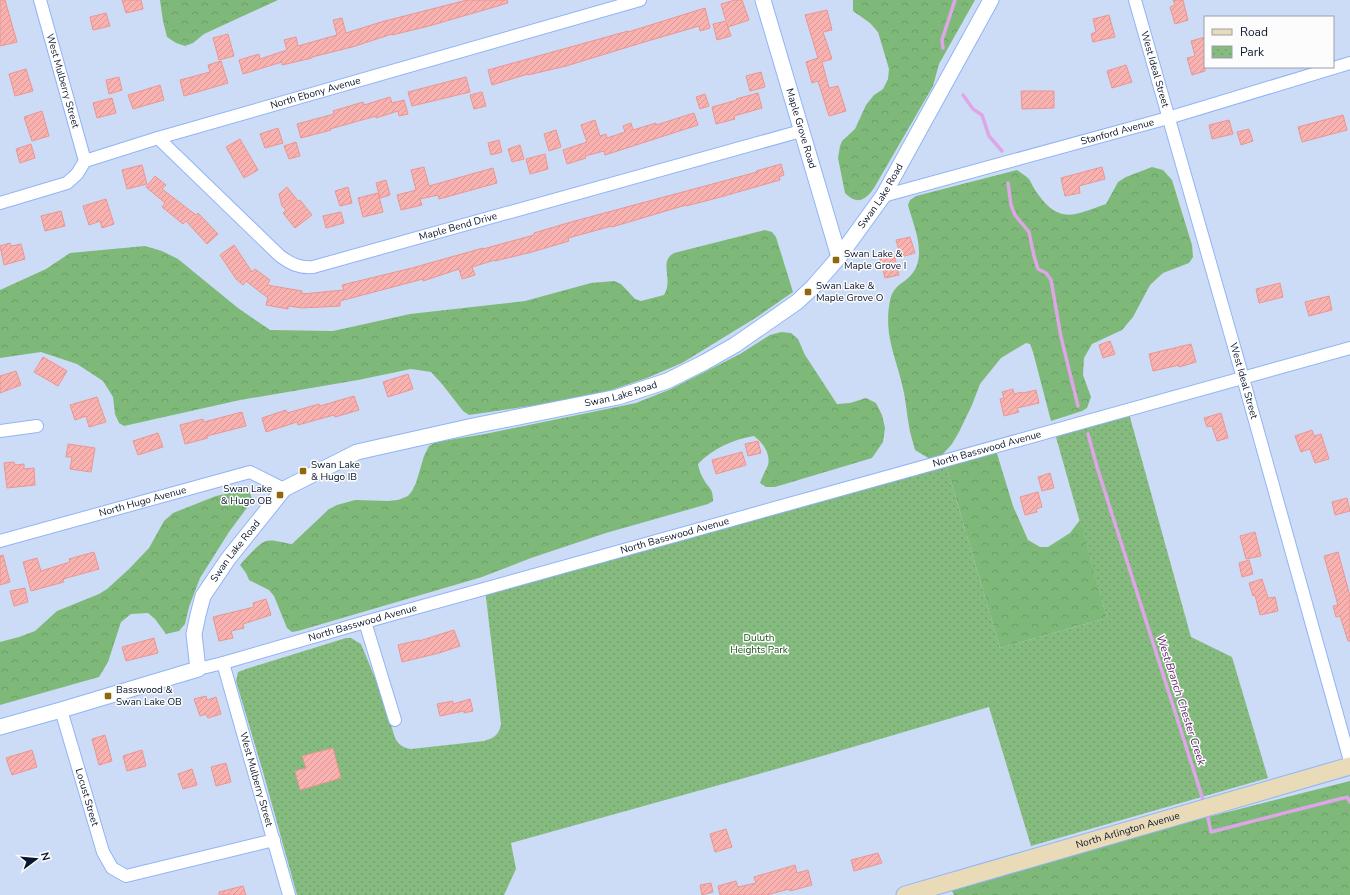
<svg xmlns="http://www.w3.org/2000/svg" width="1350" height="895" font-family="'Nunito Sans',sans-serif">
<style>
.forest{fill:url(#forest-crowns)}
.park{fill:url(#park-dots)}
.lines{fill:none;stroke-linecap:round;stroke-linejoin:round}
.stream{stroke:#dea6e7;stroke-width:3.5}
.building{fill:url(#building-hatch);stroke:#eb9592}
.minor-casing{stroke:#90b4f7;stroke-width:14}
.tertiary-casing{stroke:#90b4f7;stroke-width:17}
.secondary-casing{stroke:#90b4f7;stroke-width:19}
.minor{stroke:#fff;stroke-width:12}
.tertiary{stroke:#fff;stroke-width:15}
.secondary{stroke:#e9dab8;stroke-width:17}
.poi-dot{fill:#8f680d;stroke:#fcfcfc;stroke-width:1.5}
.labels{text-anchor:middle;dominant-baseline:central;stroke-width:3;stroke-linejoin:round;paint-order:stroke}
.street-label{font-size:10px;fill:#09162e;stroke:#fcfcfc}
.poi-label{font-size:10px;fill:#09162e;stroke:#fcfcfc;text-anchor:start}
.park-label{font-size:10px;fill:#1c5517;stroke:#fcfcfc}
.water-label{font-size:11px;font-style:italic;fill:#62206d;stroke:#fcfcfc}
</style>
<defs>
<pattern id="forest-crowns" width="20" height="18" patternUnits="userSpaceOnUse"><rect width="20" height="18" fill="#7fb979"/><path d="M2 6a3 3 0 1 1 6 0M12 15a3 3 0 1 1 6 0" fill="none" stroke="#6c9e69"/></pattern>
<pattern id="park-dots" width="8" height="8" patternUnits="userSpaceOnUse"><rect width="8" height="8" fill="#86bb80"/><path d="M2 2h.1M6 6h.1" fill="none" stroke="#72a06f" stroke-width="1.8" stroke-linecap="round"/></pattern>
<pattern id="building-hatch" width="6" height="6" patternUnits="userSpaceOnUse"><rect width="6" height="6" fill="#f9b2af"/><path d="M-1 1l2-2M0 6l6-6M5 7l2-2" fill="none" stroke="#d49897"/></pattern>
</defs>
<rect width="100%" height="100%" fill="#ccdcf7"/>
<!-- forest -->
<g class="forest">
<path d="M160 0H278L204 34 193 43 185 46 176 43 167 37 163 21Z"/>
<path d="M853 0H975L939 64 933 86 874 188C865 201 857 205 845 193L838 158 840 146 842 141 855 129 866 105 874 95 883 89 888 79 889 69 878 32 870 23 853 11Z"/>
<path d="M1152 167 1163 170 1172 180 1192 245 1193 257 1189 263 1163 273 1150 285 1133 317 1122 330 1092 344 1084 358 1083 375 1091 397 1087 408 1082 411 1051 421 1033 352 1030 344 1026 343 1001 358 980 384 972 405 959 432 952 444 942 455 930 459 915 450C913 442 910 434 909 426 907 415 906 404 904 393 897 358 883 337 890 300 893 288 898 286 907 279 930 260 914 228 908 205L910 200 916 196 1017 170C1021 173 1026 176 1029 179 1032 184 1034 189 1037 193 1060 225 1074 215 1106 204L1118 182 1126 177Z"/>
<path d="M765 230 772 232 776 237 793 292 757 317 682 363 647 378 608 391 558 402 469 415 463 411 442 384 431 372 411 369 358 380 240 400 124 426 119 423 115 414 113 397 103 381 77 364 41 352 0 358V290L46 269 70 253 145 246 162 251 178 259 238 308 270 330 333 331 410 314 525 301 591 283 614 281 621 284 635 299 641 301 664 295C674 279 658 262 674 253Z"/>
<path d="M781 332 791 333 798 339 805 355 837 404 850 403 866 398 876 403 882 415 885 428 883 442 872 458 775 487H766L760 483C762 477 766 470 768 465 771 453 762 442 754 436 734 439 712 449 698 464 699 470 701 475 704 480 710 490 713 488 713 501L708 504 606 533 531 558 482 577 298 631 292 632 287 628 274 596 269 590 249 580 246 573 240 565C245 559 259 543 266 541 273 539 284 543 292 544L329 509 337 505 355 500 388 501 398 500 408 496 412 491 416 483 424 456 429 446 436 442 485 434 636 403 671 389 740 354 770 335Z"/>
<path d="M995 447 1013 506 1028 540 1040 547H1048L1070 533 1080 520 1107 618 1000 648 945 461Z"/>
<path d="M243 490 249 491 252 498 249 505 229 532 200 578 189 607 185 624 179 631 166 634 155 619 148 613 131 614 121 622 108 662 99 677 0 705V642L19 637 35 631 57 611 99 594 107 589 129 569 149 548 164 521 173 513 216 496Z"/>
<path d="M1350 781V895H954L948 883Z"/>
</g>
<!-- park -->
<path class="park" d="M1128 410 1191 637 1232 657 1268 778 1031 846 989 707 812 759 511 843 516 869 504 895H297L263 772 236 681 238 672 249 668 346 638H351L361 644 382 695 395 738C399 745 403 748 411 749L484 741C494 738 499 735 501 724L485 589 945 461 1000 648 1107 618 1054 430Z"/>
<g class="lines">
<!-- stream -->
<g class="stream">
<path d="M943 48 942 40 955 0"/>
<path d="M963 95 973 109 982 115 989 136 1002 151"/>
<path d="M1008 183 1011 205 1015 215 1029 232 1034 256 1038 269 1046 273 1051 280 1061 337 1078 406"/>
<path d="M1088 434 1097 467 1204 803"/>
<path d="M1207 813 1211 832 1347 797 1350 802"/>
</g>
</g>
<!-- building -->
<g class="building">
<path d="M0 0H5L17 42 0 46Z"/>
<path d="M122 0H141L143 9 126 13Z"/>
<path d="M467 0H507L508 3 429 26 392 35V34L352 47 312 57V58L282 65V62L243 74 239 60 259 54 260 59 287 50 284 40 296 37 298 46 337 35 333 20 342 18 346 33 381 22Z"/>
<path d="M735 0H742L749 20 728 27 727 24 731 36 717 40 713 24 726 21 721 4Z"/>
<path d="M1173 0H1183L1188 20 1175 24 1170 7 1175 5Z"/>
<path d="M705 8 710 28 700 31 699 26 641 43 566 66 528 75V74L492 85 488 70 628 31V32Z"/>
<path d="M827 10 832 30 823 32 832 59 822 62 829 88 838 86 846 111 829 116 818 81 812 83 806 62 818 58 805 15Z"/>
<path d="M106 13 110 26 93 30 90 17Z"/>
<path d="M1109 15 1115 37 1093 42 1091 34 1096 32 1093 19Z"/>
<path d="M228 34 234 56 219 60 213 38Z"/>
<path d="M1205 37V71L1192 75 1187 58 1195 56 1191 41Z"/>
<path d="M221 61 228 83 184 96 180 80 210 72 208 65Z"/>
<path d="M1126 65 1132 82 1112 88 1107 71Z"/>
<path d="M26 69 33 91 15 96 9 74Z"/>
<path d="M761 72 765 87 750 91 746 76Z"/>
<path d="M119 77 122 90 109 94 106 80Z"/>
<path d="M466 77 470 92 412 106 408 92Z"/>
<path d="M160 85 164 100 133 109 128 95Z"/>
<path d="M1021 91H1054V108L1022 109Z"/>
<path d="M482 92 486 106 474 109 470 95Z"/>
<path d="M758 93 762 108 734 116 735 119 716 124 712 107 737 100 736 99Z"/>
<path d="M705 94 709 106 700 109 696 97Z"/>
<path d="M390 97 392 103 404 100 408 114 399 116 398 111 376 118V116L330 129 331 130 301 138 297 124 334 114 333 111 363 102 364 105Z"/>
<path d="M112 98 116 113 97 118 93 103Z"/>
<path d="M42 111 49 136 32 141 24 117Z"/>
<path d="M694 113 698 125 605 155 604 151 585 156 586 158 567 164 563 150 587 142 581 125 595 120 600 136 606 134 607 138 625 132 623 126 631 123 633 130 656 123V125Z"/>
<path d="M1343 115 1347 130 1302 142 1298 127Z"/>
<path d="M1229 120 1233 134 1212 139 1209 125Z"/>
<path d="M278 128 283 143 265 148 260 134Z"/>
<path d="M1249 129 1253 141 1241 145 1237 132Z"/>
<path d="M556 130 561 147 549 151 544 134Z"/>
<path d="M240 139 258 170 244 178 226 147Z"/>
<path d="M499 140 502 152 491 155 488 143Z"/>
<path d="M296 142 300 156 289 159 284 146Z"/>
<path d="M31 144 35 158 20 163 16 149Z"/>
<path d="M520 145 524 159 512 162 508 149Z"/>
<path d="M545 154 548 169 530 174 526 159Z"/>
<path d="M781 164 784 175 779 177 780 180 717 198 686 206V205L612 227V226L568 238 569 241 532 252 495 261V260L472 267 475 275 462 279 459 269 423 281V279L340 301V306L302 308 288 306V309L266 305 268 298 246 281 243 285 236 279 220 255 234 245 252 272 255 269 270 280 267 285 302 291V294L344 290 342 285 412 268 483 248V249L534 235V233L571 222 757 172 756 171Z"/>
<path d="M142 165 147 184 127 189 122 170Z"/>
<path d="M424 167 429 186 493 168 497 183 439 199 438 195 420 199 422 205 401 210 397 195 416 190 411 170Z"/>
<path d="M1102 167 1105 179 1079 186 1080 193 1065 196 1061 178Z"/>
<path d="M155 176 166 185 162 189 196 215 198 213 218 234 207 244 186 221 183 224 162 207 165 203 146 187Z"/>
<path d="M386 180 390 195 380 198 376 183Z"/>
<path d="M287 187 298 201 300 200 312 215 295 228 283 213 286 210 282 206 279 194Z"/>
<path d="M348 187 352 203 340 206 335 191Z"/>
<path d="M378 193 383 212 363 217 358 198Z"/>
<path d="M106 199 114 224 102 228 100 221 89 225 83 206Z"/>
<path d="M61 211 65 226 45 231 41 216Z"/>
<path d="M341 212 344 223 326 228 323 216Z"/>
<path d="M910 237 915 253 901 257 896 240Z"/>
<path d="M10 243 11 246 21 244 25 259 4 265 0 246Z"/>
<path d="M894 255 899 275 885 278 880 258Z"/>
<path d="M1280 283 1283 297 1259 303 1256 289Z"/>
<path d="M1329 296 1332 310 1309 316 1305 302Z"/>
<path d="M1110 341 1115 354 1103 358 1099 345Z"/>
<path d="M1191 344 1196 362 1179 367V365L1153 371 1149 354Z"/>
<path d="M43 357 67 371 58 386 34 372Z"/>
<path d="M16 371 21 385 0 393V376Z"/>
<path d="M408 374 413 389 388 397 383 382Z"/>
<path d="M1013 389 1014 394 1022 392 1023 393 1036 390 1039 403 1017 408 1019 412 1004 416 1000 399 1004 398 1002 392Z"/>
<path d="M354 396 359 410 335 417 334 415 298 425 297 422 266 432 262 418 286 410 287 413 319 404 320 406Z"/>
<path d="M97 397 106 422 89 427 86 416 75 420 70 405Z"/>
<path d="M242 412 246 426 207 436 208 438 185 444 180 425 203 419 204 422Z"/>
<path d="M1221 413 1228 438 1217 441 1212 426 1207 427 1204 418Z"/>
<path d="M1312 430 1314 436 1321 434 1329 459 1315 463 1310 449 1301 452 1295 436Z"/>
<path d="M158 433 163 447 138 455 133 441Z"/>
<path d="M758 441 761 453 748 456 745 444Z"/>
<path d="M68 444 95 448 91 472 70 469 72 457H66Z"/>
<path d="M742 452 746 465 716 474 712 460Z"/>
<path d="M14 462 15 465 24 464V469L34 468 35 485 7 488 4 463Z"/>
<path d="M1050 473 1054 488 1042 491 1038 477Z"/>
<path d="M1038 492 1042 507 1036 509 1037 512 1025 515 1020 497Z"/>
<path d="M1347 498 1350 511 1335 515 1332 502Z"/>
<path d="M1255 532 1261 556 1246 559 1240 536Z"/>
<path d="M94 552 99 569 63 579 64 582 31 591 23 562 37 558 41 571 70 562 69 559Z"/>
<path d="M1338 552 1350 596V641H1348L1340 616 1336 617 1333 606 1338 605 1324 556Z"/>
<path d="M3 555 10 582 0 585V556Z"/>
<path d="M1249 560 1253 574 1242 577 1239 563Z"/>
<path d="M1262 579 1268 598 1275 597 1278 611 1260 615 1255 595 1253 596 1249 583Z"/>
<path d="M25 588 28 602 14 606 10 591Z"/>
<path d="M266 599 271 615 243 624 244 628 231 631 233 638 219 641 213 617 254 607 253 603Z"/>
<path d="M454 630 460 646 439 653 402 662 398 645 419 640V641Z"/>
<path d="M154 638 158 653 126 661 122 647Z"/>
<path d="M206 696 207 700 216 697 221 714 208 718 206 714 200 716 194 699Z"/>
<path d="M470 699 473 711 464 713V711L440 716 437 704 453 701V704Z"/>
<path d="M105 735 112 761 99 765 92 739Z"/>
<path d="M333 748 341 778 300 790 295 771 306 768 302 756Z"/>
<path d="M32 750 37 767 12 775 6 758Z"/>
<path d="M142 750 146 766 127 771 123 756Z"/>
<path d="M226 763 231 782 216 786 211 767Z"/>
<path d="M192 769 197 785 183 789 178 774Z"/>
<path d="M726 829 732 847 715 852 710 834Z"/>
<path d="M878 853 882 863 854 871 851 860Z"/>
<path d="M795 865 797 873 808 870 812 885 790 891 789 889 767 895H720L718 886 736 881 738 887 756 883 754 877Z"/>
<path d="M711 883 713 892 702 895 700 885Z"/>
<path d="M243 886 246 895H219V892Z"/>
</g>
<g class="lines">
<!-- minor casing -->
<g class="minor-casing">
<g id="minor">
<path id="s1" d="M40 0 85 161"/>
<path id="s2" d="M1135 0 1243 378 1350 761"/>
<path id="s3" d="M158 138 280 256C291 264 299 268 313 267L801 131"/>
<path id="s4" d="M883 196 1168 118 1350 63"/>
<path id="s5" d="M0 203 67 183 77 174 85 161 158 138 640 0"/>
<path d="M0 431 37 426"/>
<path id="s6" d="M0 541 250 472 284 489"/>
<path d="M365 622 395 720"/>
<path id="s7" d="M223 663 289 895"/>
<path id="s8" d="M198 669 223 663 365 622 1350 348"/>
<path id="s9" d="M61 710 103 852 112 868 126 876 274 840"/>
</g>
</g>
<!-- tertiary casing -->
<g class="tertiary-casing">
<g id="tertiary">
<path id="s10" d="M763 0 839 257"/>
<path id="s11" d="M0 727 61 710 198 669 194 634 198 615 203 596 228 559 284 489 357 452 473 426 618 397 667 381 705 362 735 345 797 302 813 287 839 257 883 196 991 0"/>
</g>
</g>
<!-- secondary casing -->
<g class="secondary-casing">
<g id="secondary">
<path id="s12" d="M905 895 1350 766"/>
</g>
</g>
<!-- minor -->
<use href="#minor" class="minor"/>
<!-- tertiary -->
<use href="#tertiary" class="tertiary"/>
<!-- secondary -->
<use href="#secondary" class="secondary"/>
</g>
<!-- markers -->
<g class="poi-dot">
<rect x="832" y="256" width="8" height="8" rx="2"/>
<rect x="804" y="288" width="8" height="8" rx="2"/>
<rect x="299" y="467" width="8" height="8" rx="2"/>
<rect x="276" y="491" width="8" height="8" rx="2"/>
<rect x="104" y="692" width="8" height="8" rx="2"/>
</g>
<g class="labels">
<!-- street labels -->
<g class="street-label">
<text stroke="none"><textPath href="#s2" startOffset="72">West Ideal Street</textPath></text>
<text stroke="none"><textPath href="#s1" startOffset="84">West Mulberry Street</textPath></text>
<text stroke="none"><textPath href="#s5" startOffset="339">North Ebony Avenue</textPath></text>
<text stroke="none"><textPath href="#s10" startOffset="134">Maple Grove Road</textPath></text>
<text stroke="none"><textPath href="#s4" startOffset="243">Stanford Avenue</textPath></text>
<text stroke="none"><textPath href="#s11" startOffset="1103">Swan Lake Road</textPath></text>
<text stroke="none"><textPath href="#s3" startOffset="356">Maple Bend Drive</textPath></text>
<text stroke="none"><textPath href="#s2" startOffset="396">West Ideal Street</textPath></text>
<text stroke="none"><textPath href="#s11" startOffset="767">Swan Lake Road</textPath></text>
<text stroke="none"><textPath href="#s8" startOffset="819">North Basswood Avenue</textPath></text>
<text stroke="none"><textPath href="#s6" startOffset="148">North Hugo Avenue</textPath></text>
<text stroke="none"><textPath href="#s8" startOffset="495">North Basswood Avenue</textPath></text>
<text stroke="none"><textPath href="#s11" startOffset="336">Swan Lake Road</textPath></text>
<text stroke="none"><textPath href="#s8" startOffset="171">North Basswood Avenue</textPath></text>
<text stroke="none"><textPath href="#s7" startOffset="121">West Mulberry Street</textPath></text>
<text stroke="none"><textPath href="#s9" startOffset="91">Locust Street</textPath></text>
<text stroke="none"><textPath href="#s12" startOffset="232">North Arlington Avenue</textPath></text>
</g>
<!-- poi labels -->
<g class="poi-label">
<text x="844" y="254">Swan Lake &amp;<tspan x="844" dy="12">Maple Grove I</tspan></text>
<text x="816" y="286">Swan Lake &amp;<tspan x="816" dy="12">Maple Grove O</tspan></text>
<text x="311" y="465">Swan Lake<tspan x="311" dy="12">&amp; Hugo IB</tspan></text>
<text x="272" y="489" text-anchor="end">Swan Lake<tspan x="272" dy="12">&amp; Hugo OB</tspan></text>
<text x="116" y="690">Basswood &amp;<tspan x="116" dy="12">Swan Lake OB</tspan></text>
</g>
<!-- park labels -->
<g class="park-label">
<text x="759" y="638">Duluth<tspan x="759" dy="12">Heights Park</tspan></text>
</g>
<!-- water labels -->
<g class="water-label">
<text transform="translate(1181 700) rotate(72)">West Branch Chester Creek</text>
</g>
</g>
<!-- legend -->
<rect x="1204" y="16" width="130" height="52" fill="#fcfcfc" stroke="#9ba0aa"/>
<rect x="1212" y="29" width="20" height="6" fill="#e9dab8" stroke="#9ba0aa"/>
<text x="1240" y="36" font-size="12" fill="#09162e">Road</text>
<rect x="1212" y="46" width="20" height="12" fill="url(#park-dots)" stroke="#9ba0aa"/>
<text x="1240" y="56" font-size="12" fill="#09162e">Park</text>
<!-- north arrow -->
<g transform="translate(36 859) rotate(74)" stroke="#fcfcfc" stroke-width="3" paint-order="stroke">
<path d="M0-3L7 15L0 10L-7 15Z" fill="#09162e"/>
<text y="-6" font-size="11" font-weight="bold" text-anchor="middle" fill="#09162e">N</text>
</g>
</svg>
